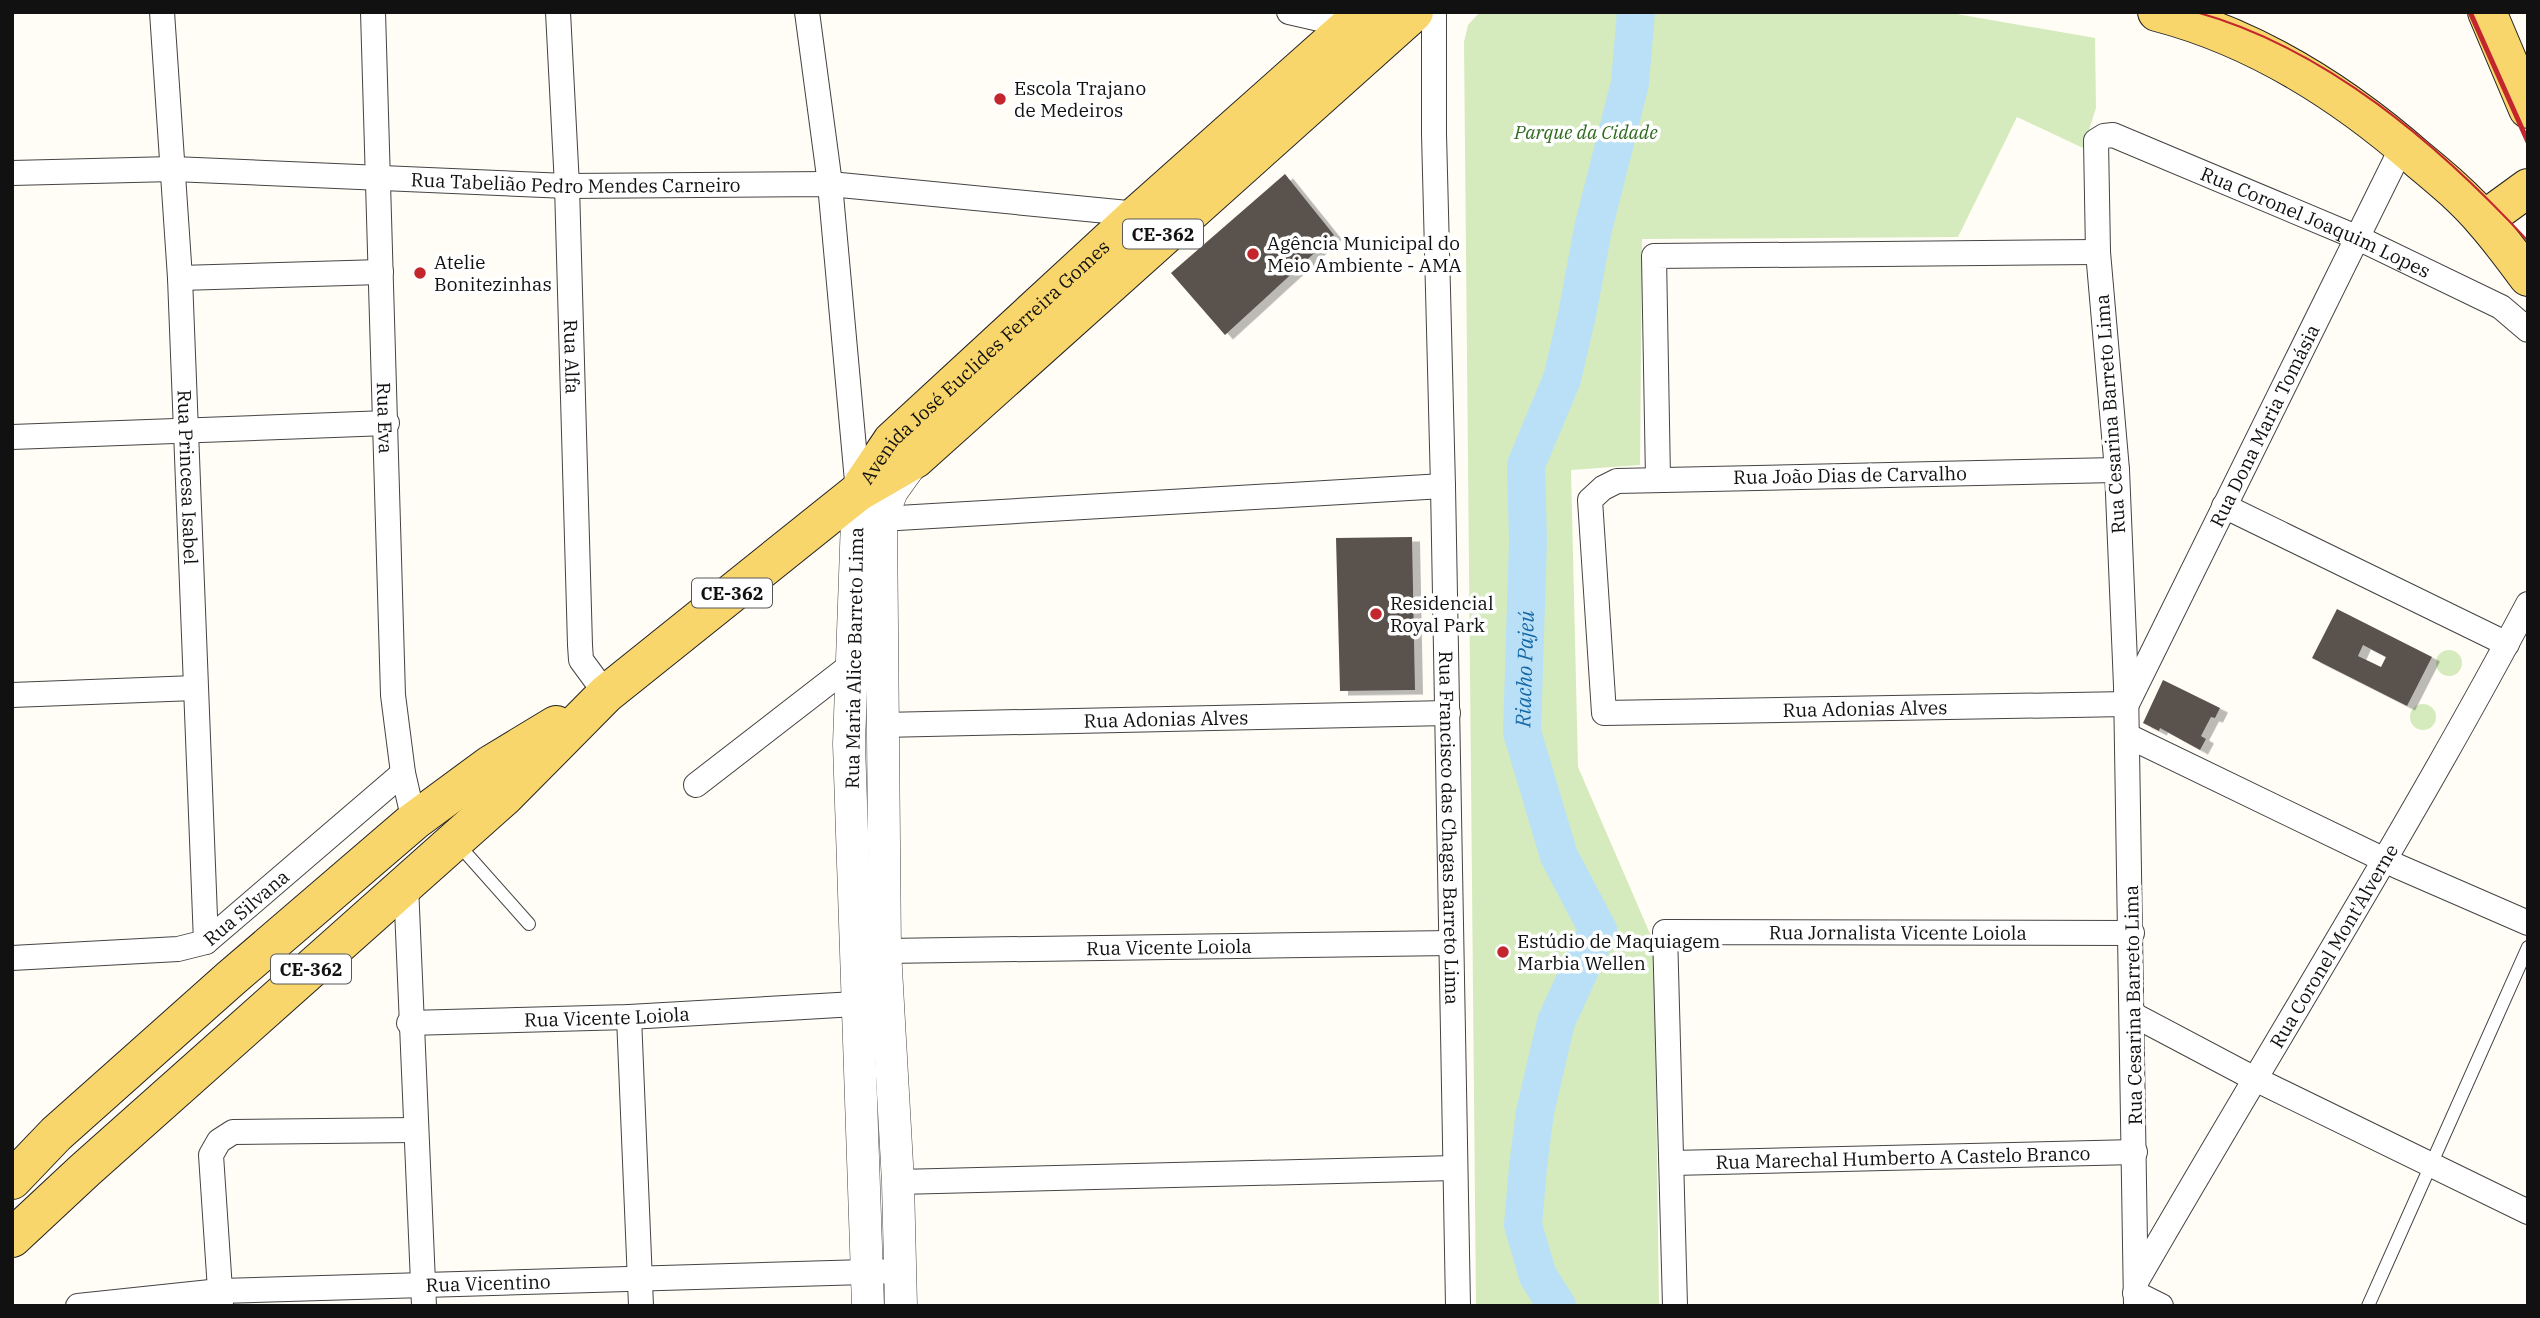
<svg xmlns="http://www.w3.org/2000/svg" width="2540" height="1318" font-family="'IBM Plex Serif',serif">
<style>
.green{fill:#d5ebbd}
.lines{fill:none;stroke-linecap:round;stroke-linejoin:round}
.river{stroke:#b9e0f7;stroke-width:38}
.building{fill:#5a524d;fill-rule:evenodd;filter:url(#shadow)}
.service-casing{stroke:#444;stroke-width:14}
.minor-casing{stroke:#444;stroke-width:26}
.tertiary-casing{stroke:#444;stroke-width:33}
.primary-casing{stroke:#222;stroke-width:40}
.service{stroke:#fff;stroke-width:12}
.minor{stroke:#fff;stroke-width:24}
.tertiary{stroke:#fff;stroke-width:32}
.primary{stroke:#f9d66b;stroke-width:38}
.tram{stroke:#c4262e;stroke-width:2}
.rail{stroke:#c4262e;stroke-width:5}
.poi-dot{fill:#c4262e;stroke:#fff;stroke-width:2.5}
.labels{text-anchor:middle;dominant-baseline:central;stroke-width:7;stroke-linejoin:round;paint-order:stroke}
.shield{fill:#fff;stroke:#585858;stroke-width:2}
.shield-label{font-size:18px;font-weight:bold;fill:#111}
.poi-label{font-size:19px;fill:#111;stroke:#fff;text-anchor:start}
.park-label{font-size:19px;font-style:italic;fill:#2f6b1f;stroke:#fff}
.street-label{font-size:19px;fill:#111;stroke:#fff}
.water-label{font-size:21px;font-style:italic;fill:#1768a6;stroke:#fff}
</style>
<defs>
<filter id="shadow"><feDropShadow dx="8" dy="4.5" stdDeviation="0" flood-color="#0004"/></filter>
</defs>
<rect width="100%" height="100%" fill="#fffdf5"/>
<!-- green -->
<g class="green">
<path d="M1480 12H1945L2095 38 2096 108 2083 148 2017 117 1958 237 1642 239 1640 465 1571 470 1578 767 1654 943 1659 1306H1476L1464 42 1468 25Z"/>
<circle cx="2449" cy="663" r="13"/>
<circle cx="2423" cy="717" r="13"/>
</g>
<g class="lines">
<!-- river -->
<path class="river" id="s1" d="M1557 1306 1538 1276 1523 1225 1528 1167 1535 1112 1556 1022 1598 930 1559 856 1522 732 1528 541 1526 465 1562 379 1577 315 1593 229 1630 83 1636 12"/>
</g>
<!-- building -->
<g class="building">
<path d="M1285 174 1334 235 1225 335 1171 273Z"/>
<path d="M1412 537 1415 690 1340 691 1336 538Z"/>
<path d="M2337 609 2432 657 2407 706 2312 658ZM2363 645 2386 657 2381 667 2358 656Z"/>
<path d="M2163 680 2220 708 2215 718 2211 717 2201 736 2206 739 2200 750 2160 728 2159 731 2143 723Z"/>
</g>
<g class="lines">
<!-- service casing -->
<g class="service-casing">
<g id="service">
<path d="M457 843 529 924"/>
<path d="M2368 1306 2528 947"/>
</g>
</g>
<!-- minor casing -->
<g class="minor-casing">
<g id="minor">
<path id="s2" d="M162 12 180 278 206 942"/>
<path id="s3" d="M373 12 393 695 403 773 414 821"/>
<path id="s4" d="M558 12 567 186 580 645 581 660 606 694"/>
<path d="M807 12 830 184 858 492"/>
<path d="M1289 12 1350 26"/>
<path id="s5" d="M1434 12V134L1443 486 1458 1306"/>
<path id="s6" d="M12 173 173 169 567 186 830 184 1138 214"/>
<path d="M180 278 381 272"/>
<path d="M12 437 387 423"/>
<path id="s7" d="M2117 470 1617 481 1603 488 1590 500 1604 713 2127 704"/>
<path d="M1658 479 1654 256 2098 252"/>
<path d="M2224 506 2507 644"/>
<path d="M881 519 1443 486"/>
<path d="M12 695 195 688"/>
<path id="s8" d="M2129 700 2403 145"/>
<path id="s9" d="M882 725 1448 713"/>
<path d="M2128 736 2397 866 2528 923"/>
<path d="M696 785 851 665"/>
<path d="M406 885 424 1306"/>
<path id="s10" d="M885 951 1451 943"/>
<path id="s11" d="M12 958 178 949 206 942 403 773"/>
<path d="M2132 1014 2253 1078 2528 1212"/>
<path d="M629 1017 641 1306"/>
<path id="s12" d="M409 1023 629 1017 873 1003"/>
<path id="s13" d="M1672 1163 2135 1152"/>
<path d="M898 1182 1454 1168"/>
<path id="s14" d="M2136 1282C2266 1056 2405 835 2528 604"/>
<path d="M2135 1293 2161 1306"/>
<path d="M221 1305 211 1155 219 1141 233 1132 415 1130"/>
<path id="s15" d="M78 1306 220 1291 900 1271"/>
<path id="s16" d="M1675 1306 1665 932 2132 933"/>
<path id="s17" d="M2136 1306 2126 686 2117 470 2098 252 2096 141 2104 136 2113 135 2356 237 2501 307 2528 330"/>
</g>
</g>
<!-- tertiary casing -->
<g class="tertiary-casing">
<g id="tertiary">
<path d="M858 492 849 744 868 1306"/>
<path d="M901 1306 898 1182 885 951 881 519 892 491 915 459"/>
</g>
</g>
<!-- primary casing -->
<g class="primary-casing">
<g id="primary">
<path d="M2157 12C2257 38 2343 93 2419 160 2442 179 2466 199 2485 222 2500 239 2514 258 2528 277"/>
<path d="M2487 12 2528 109"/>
<path d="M2484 220 2528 188"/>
<path id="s18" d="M863 484 892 441 1138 214 1365 12"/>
<path d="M12 1180 56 1134 230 979 414 821 490 765 556 725"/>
<path d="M12 1238 85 1170 505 796 606 694 858 492 915 459 1414 12"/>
</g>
</g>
<!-- service -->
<use href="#service" class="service"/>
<!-- minor -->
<use href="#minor" class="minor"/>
<!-- tertiary -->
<use href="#tertiary" class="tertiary"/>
<!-- primary -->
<use href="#primary" class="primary"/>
<!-- tram -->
<path class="tram" d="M2196 12C2326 48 2438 144 2528 241"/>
<!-- rail -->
<path class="rail" d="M2470 12 2528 142"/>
</g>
<!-- markers -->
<g class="poi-dot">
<circle cx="1000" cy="99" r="7"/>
<circle cx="1253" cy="254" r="7"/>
<circle cx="420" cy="273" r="7"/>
<circle cx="1376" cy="614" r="7"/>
<circle cx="1503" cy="952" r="7"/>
</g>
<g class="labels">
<!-- shield labels -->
<g class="shield">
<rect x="1123" y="219.5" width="80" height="29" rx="5"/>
<rect x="692" y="578.5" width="80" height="29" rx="5"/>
<rect x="271" y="954.5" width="80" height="29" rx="5"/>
</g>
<g class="shield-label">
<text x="1163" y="234">CE-362</text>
<text x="732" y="593">CE-362</text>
<text x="311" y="969">CE-362</text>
</g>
<!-- poi labels -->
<g class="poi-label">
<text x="1014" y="88">Escola Trajano<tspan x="1014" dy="22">de Medeiros</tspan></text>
<text x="1267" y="243">Agência Municipal do<tspan x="1267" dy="22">Meio Ambiente - AMA</tspan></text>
<text x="434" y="262">Atelie<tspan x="434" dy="22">Bonitezinhas</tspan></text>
<text x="1390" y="603">Residencial<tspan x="1390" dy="22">Royal Park</tspan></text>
<text x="1517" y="941">Estúdio de Maquiagem<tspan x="1517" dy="22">Marbia Wellen</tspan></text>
</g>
<!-- park labels -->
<g class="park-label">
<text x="1586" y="132">Parque da Cidade</text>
</g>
<!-- street labels -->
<g class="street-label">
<text stroke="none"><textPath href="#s6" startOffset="564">Rua Tabelião Pedro Mendes Carneiro</textPath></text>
<text stroke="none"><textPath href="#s17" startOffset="1405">Rua Coronel Joaquim Lopes</textPath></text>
<text stroke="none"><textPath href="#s4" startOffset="345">Rua Alfa</textPath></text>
<text stroke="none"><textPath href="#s18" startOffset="173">Avenida José Euclides Ferreira Gomes</textPath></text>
<text transform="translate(2110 414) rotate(-94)">Rua Cesarina Barreto Lima</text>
<text stroke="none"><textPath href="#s3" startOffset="406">Rua Eva</textPath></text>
<text stroke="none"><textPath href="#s8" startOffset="306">Rua Dona Maria Tomásia</textPath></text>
<text transform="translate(1850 475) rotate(-1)">Rua João Dias de Carvalho</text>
<text stroke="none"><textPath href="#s2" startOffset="466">Rua Princesa Isabel</textPath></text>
<text transform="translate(854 658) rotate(-89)">Rua Maria Alice Barreto Lima</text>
<text stroke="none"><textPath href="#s7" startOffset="1008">Rua Adonias Alves</textPath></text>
<text stroke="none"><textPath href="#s9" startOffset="284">Rua Adonias Alves</textPath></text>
<text stroke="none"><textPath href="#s5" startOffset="816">Rua Francisco das Chagas Barreto Lima</textPath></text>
<text stroke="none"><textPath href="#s11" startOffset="248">Rua Silvana</textPath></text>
<text stroke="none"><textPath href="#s16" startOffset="607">Rua Jornalista Vicente Loiola</textPath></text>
<text stroke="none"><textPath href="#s14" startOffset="390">Rua Coronel Mont'Alverne</textPath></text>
<text stroke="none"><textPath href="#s10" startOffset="284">Rua Vicente Loiola</textPath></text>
<text transform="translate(2133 1005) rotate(-91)">Rua Cesarina Barreto Lima</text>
<text stroke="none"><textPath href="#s12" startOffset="198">Rua Vicente Loiola</textPath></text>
<text stroke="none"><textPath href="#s13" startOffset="231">Rua Marechal Humberto A Castelo Branco</textPath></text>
<text stroke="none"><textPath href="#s15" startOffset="411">Rua Vicentino</textPath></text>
</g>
<!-- water labels -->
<g class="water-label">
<text stroke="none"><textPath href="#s1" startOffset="672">Riacho Pajeú</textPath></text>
</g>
</g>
<!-- border -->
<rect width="2540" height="1318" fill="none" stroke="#111111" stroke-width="28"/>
</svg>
